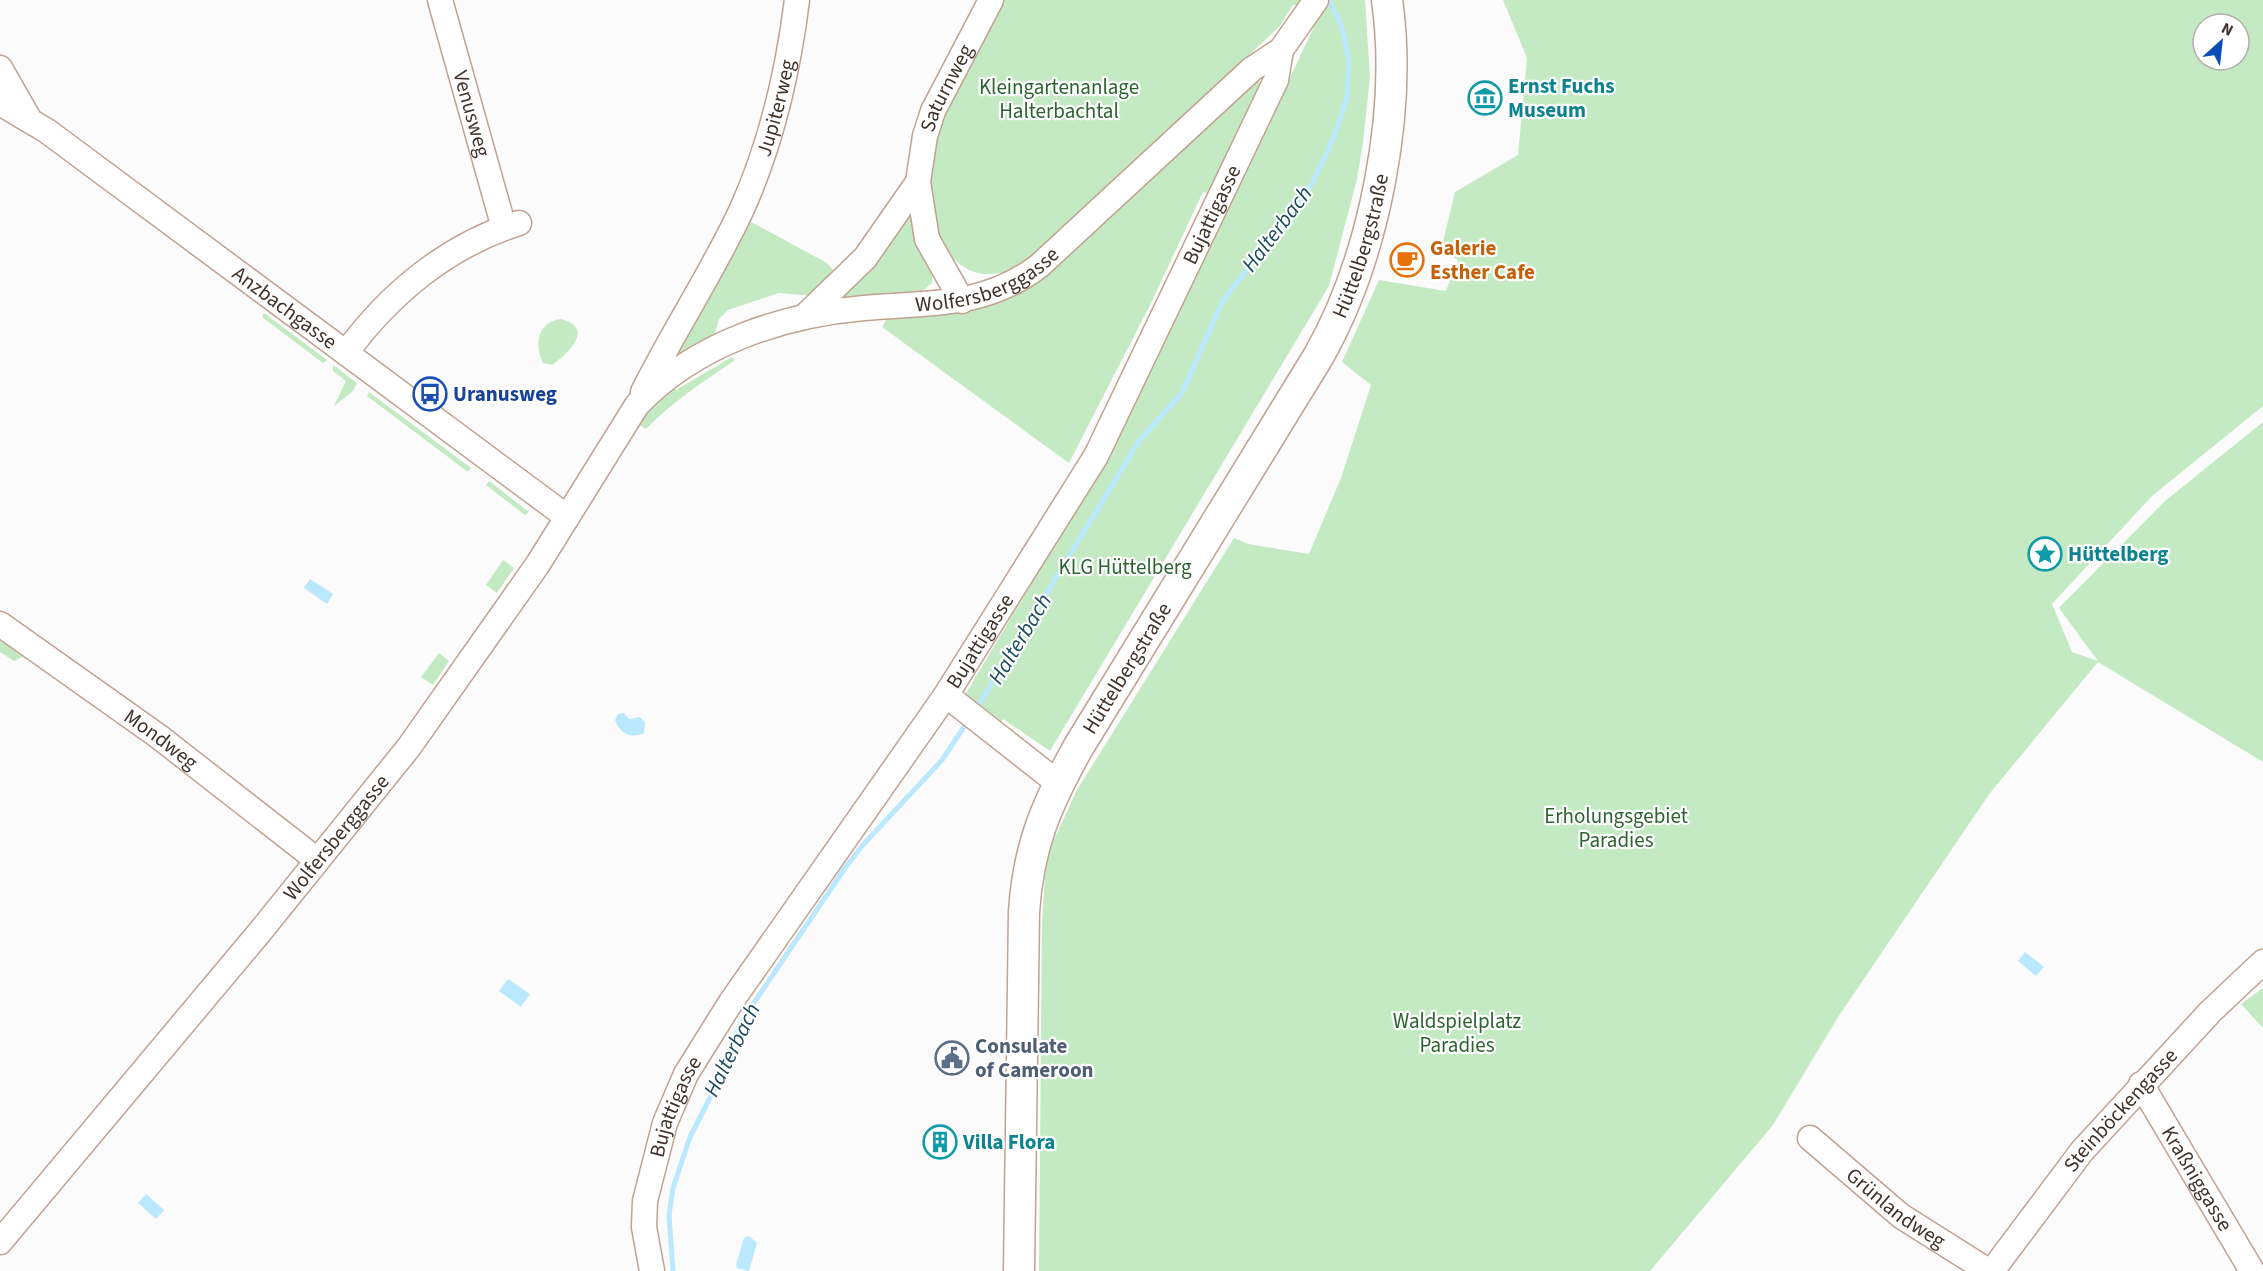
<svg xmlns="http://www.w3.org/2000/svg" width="2263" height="1271" font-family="'Source Sans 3',sans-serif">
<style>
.green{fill:#c4eac4;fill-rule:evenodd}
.water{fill:#bae8fe}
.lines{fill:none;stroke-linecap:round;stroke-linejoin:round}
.stream{stroke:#bae8fe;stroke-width:5}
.minor-casing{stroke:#c3a190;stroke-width:27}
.major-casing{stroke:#c3a190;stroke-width:33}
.minor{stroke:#fff;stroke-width:24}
.major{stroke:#fff;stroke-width:30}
.labels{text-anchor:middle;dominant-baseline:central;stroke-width:4.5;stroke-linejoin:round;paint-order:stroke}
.culture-label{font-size:21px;font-weight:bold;fill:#0d838f;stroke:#fff;text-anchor:start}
.park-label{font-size:21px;fill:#2c6430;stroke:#fff}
.street-label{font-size:21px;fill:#40322b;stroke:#fff}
.food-label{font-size:21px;font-weight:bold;fill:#c56008;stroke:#fff;text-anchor:start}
.transit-label{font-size:21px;font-weight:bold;fill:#164399;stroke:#fff;text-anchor:start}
.service-label{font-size:21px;font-weight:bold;fill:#4e5e75;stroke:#fff;text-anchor:start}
.water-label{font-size:22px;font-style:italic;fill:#19485c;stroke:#fff}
</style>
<rect width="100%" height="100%" fill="#fbfbfb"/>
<!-- green -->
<g class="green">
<path d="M1000 0H1365L1370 77 1363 143 1357 179 1329 286 1050 751 1003 719 1000 724 965 695 1118 438 1315 25 1303 1 1300 6 1293 5 1279 27 1029 260C1009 274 983 281 961 265 925 240 924 167 936 128 939 115 948 102 954 91 969 60 985 30 1000 0Z"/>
<path d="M1503 0H2263V406L2152 496 2052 604 2072 652 2098 661 2059 608 2165 501 2263 422V762L2098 662 1990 793 1838 1017 1773 1125 1650 1271H1039L1042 923 1046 857 1077 790 1234 538 1248 544 1309 554 1341 478 1371 385 1342 362 1379 280 1446 291 1458 260 1441 250 1455 192 1518 155 1527 58ZM2203 24H2239V60H2203Z"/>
<path d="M1255 79 1261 83 1212 194 1203 192 1152 301 1069 463 882 327 890 314 989 303Z"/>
<path d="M909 211 919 244 932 268V283L921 292 840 300 839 296Z"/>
<path d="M744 218 827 263 838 275 813 296 779 293 728 310 719 319 715 333 709 340 675 360 668 355Z"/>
<path d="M264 313 327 360 323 363 262 317Z"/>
<path d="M561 319C596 328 567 354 552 365L543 363C534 344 537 322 561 319Z"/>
<path d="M732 357 735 360C703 382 673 401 646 429L638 424 643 413 673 387 676 390Z"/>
<path d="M333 365 357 383 353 391 334 406 346 381 333 371Z"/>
<path d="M369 392 471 468 468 472 367 396Z"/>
<path d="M489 481 529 512 525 515 486 485Z"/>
<path d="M503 560 514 568 497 593 486 585Z"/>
<path d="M0 639 25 656 14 661 0 652Z"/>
<path d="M439 653 449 661 433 685 421 677Z"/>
<path d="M2263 988V1028L2241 1004Z"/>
</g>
<!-- water -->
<g class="water">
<path d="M310 579 333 594 327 604 304 588Z"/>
<path d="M624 713 629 719 640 717 645 722 644 733C631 739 620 734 615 720L618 714Z"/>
<path d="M2025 952 2044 967 2036 976 2018 961Z"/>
<path d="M508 979 530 994 521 1007 499 991Z"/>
<path d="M146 1194 164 1210 156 1219 138 1203Z"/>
<path d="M749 1236 757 1243 749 1271 737 1268 736 1265 744 1238Z"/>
</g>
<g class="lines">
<!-- stream -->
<g class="stream">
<path d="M975 711 1139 441 1182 393 1222 302 1312 184 1333 139 1347 98 1349 61 1342 27 1329 0"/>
<path d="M673 1271 669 1215 673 1188 690 1137 717 1084 741 1022 845 868 862 846 942 760 968 721"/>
</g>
<!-- minor casing -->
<g class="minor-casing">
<g id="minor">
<path id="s1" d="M440 0 504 228"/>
<path d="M0 68 28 117"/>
<path id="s2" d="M0 103 47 131 567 517"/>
<path id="s3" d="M962 301 927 239 918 182 925 136 933 111 991 0"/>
<path d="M804 317 865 258 918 182"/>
<path d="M346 353C389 294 448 245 519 223"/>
<path id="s4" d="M643 392C674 330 712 273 741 211 771 145 788 72 797 0"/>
<path id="s5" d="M0 624 158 736 317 860"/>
<path d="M946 695 1058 783"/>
<path id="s6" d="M2141 1084 2252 1271"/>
<path id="s7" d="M1810 1138 1901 1216 1988 1271"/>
<path id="s8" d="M0 1242 259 933 409 747 538 564 637 405C695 344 782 315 864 308 929 302 984 308 1039 266L1252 69 1281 50"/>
<path id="s9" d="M652 1271 644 1227 645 1201 665 1123 686 1074 731 1002 946 695 1096 456 1276 80 1281 50 1316 0"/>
<path id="s10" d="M1992 1271 2082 1151 2210 1012 2263 962"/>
</g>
</g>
<!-- major casing -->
<g class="major-casing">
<g id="major">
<path id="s11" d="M1019 1271 1024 912C1028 846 1047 803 1079 746L1318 357C1374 259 1403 112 1387 0"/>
</g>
</g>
<!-- minor -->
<use href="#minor" class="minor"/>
<!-- major -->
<use href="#major" class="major"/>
</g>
<!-- icons -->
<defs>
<g id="museum-ring" transform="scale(1.725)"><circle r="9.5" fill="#fff" stroke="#0f9aa8" stroke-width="1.5"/><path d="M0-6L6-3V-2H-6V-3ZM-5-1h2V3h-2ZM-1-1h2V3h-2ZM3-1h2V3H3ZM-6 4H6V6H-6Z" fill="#0f9aa8"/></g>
<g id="cafe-ring" transform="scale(1.725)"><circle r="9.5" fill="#fff" stroke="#e8710a" stroke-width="1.5"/><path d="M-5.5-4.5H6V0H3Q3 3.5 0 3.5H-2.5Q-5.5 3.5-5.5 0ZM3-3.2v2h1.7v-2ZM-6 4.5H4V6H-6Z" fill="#e8710a"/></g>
<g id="bus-ring" transform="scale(1.725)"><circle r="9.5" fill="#fff" stroke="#1a4fb4" stroke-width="1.5"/><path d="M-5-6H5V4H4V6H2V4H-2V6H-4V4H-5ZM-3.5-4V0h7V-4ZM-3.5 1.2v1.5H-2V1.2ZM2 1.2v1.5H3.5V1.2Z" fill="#1a4fb4"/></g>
<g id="sight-ring" transform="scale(1.725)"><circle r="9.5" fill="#fff" stroke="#0f9aa8" stroke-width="1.5"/><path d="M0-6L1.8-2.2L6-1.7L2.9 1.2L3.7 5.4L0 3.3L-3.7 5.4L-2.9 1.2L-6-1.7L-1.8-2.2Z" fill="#0f9aa8"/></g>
<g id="civic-ring" transform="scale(1.725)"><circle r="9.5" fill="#fff" stroke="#5c6f8a" stroke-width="1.5"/><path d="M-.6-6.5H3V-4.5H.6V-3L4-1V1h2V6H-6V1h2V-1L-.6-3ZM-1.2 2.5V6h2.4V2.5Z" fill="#5c6f8a"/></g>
<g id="building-ring" transform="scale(1.725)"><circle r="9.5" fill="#fff" stroke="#0f9aa8" stroke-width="1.5"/><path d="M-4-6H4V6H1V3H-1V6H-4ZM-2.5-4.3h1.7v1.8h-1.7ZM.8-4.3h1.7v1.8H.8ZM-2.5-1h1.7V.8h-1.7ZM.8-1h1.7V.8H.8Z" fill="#0f9aa8"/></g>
</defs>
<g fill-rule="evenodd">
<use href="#museum-ring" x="1485" y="98"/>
<use href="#cafe-ring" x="1407" y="260"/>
<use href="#bus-ring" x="430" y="394"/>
<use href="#sight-ring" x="2045" y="554"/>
<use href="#civic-ring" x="952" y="1058"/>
<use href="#building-ring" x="940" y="1142"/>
</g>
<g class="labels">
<!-- culture labels -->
<g class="culture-label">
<text x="1508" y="86">Ernst Fuchs<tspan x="1508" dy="24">Museum</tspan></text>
<text x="2068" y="554">Hüttelberg</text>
<text x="963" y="1142">Villa Flora</text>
</g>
<!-- park labels -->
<g class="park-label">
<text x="1059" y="87">Kleingartenanlage<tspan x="1059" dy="24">Halterbachtal</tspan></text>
<text x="1125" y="567">KLG Hüttelberg</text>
<text x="1616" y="816">Erholungsgebiet<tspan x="1616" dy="24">Paradies</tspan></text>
<text x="1457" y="1021">Waldspielplatz<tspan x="1457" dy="24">Paradies</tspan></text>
</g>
<!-- street labels -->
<g class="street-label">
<text stroke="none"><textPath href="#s3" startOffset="228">Saturnweg</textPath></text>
<text stroke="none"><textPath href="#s4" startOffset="315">Jupiterweg</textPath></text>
<text stroke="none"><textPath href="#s1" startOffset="118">Venusweg</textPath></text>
<text stroke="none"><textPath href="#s9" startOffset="1214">Bujattigasse</textPath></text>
<text stroke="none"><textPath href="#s11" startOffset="1112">Hüttelbergstraße</textPath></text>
<text stroke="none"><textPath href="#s8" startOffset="1434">Wolfersberggasse</textPath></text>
<text stroke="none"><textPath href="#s2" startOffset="351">Anzbachgasse</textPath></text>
<text stroke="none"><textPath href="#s9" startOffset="728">Bujattigasse</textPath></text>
<text stroke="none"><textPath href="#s11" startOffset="627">Hüttelbergstraße</textPath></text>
<text stroke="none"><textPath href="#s5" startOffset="198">Mondweg</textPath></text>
<text stroke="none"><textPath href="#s8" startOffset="526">Wolfersberggasse</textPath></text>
<text stroke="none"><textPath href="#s9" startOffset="170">Bujattigasse</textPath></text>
<text stroke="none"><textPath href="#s10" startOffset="206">Steinböckengasse</textPath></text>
<text stroke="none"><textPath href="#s6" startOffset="110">Kraßniggasse</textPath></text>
<text stroke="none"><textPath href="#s7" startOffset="111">Grünlandweg</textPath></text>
</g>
<!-- food labels -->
<g class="food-label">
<text x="1430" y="248">Galerie<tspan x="1430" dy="24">Esther Cafe</tspan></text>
</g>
<!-- transit labels -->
<g class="transit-label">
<text x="453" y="394">Uranusweg</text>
</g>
<!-- service labels -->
<g class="service-label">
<text x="975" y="1046">Consulate<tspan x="975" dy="24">of Cameroon</tspan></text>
</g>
<!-- water labels -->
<g class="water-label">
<text transform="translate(1277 229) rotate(-53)">Halterbach</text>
<text transform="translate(1020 639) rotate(-59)">Halterbach</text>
<text transform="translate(732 1050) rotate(-64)">Halterbach</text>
</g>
</g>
<!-- north arrow -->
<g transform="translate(2221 42) rotate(27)"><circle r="28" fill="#ffffff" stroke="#b3adaa" stroke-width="1.5"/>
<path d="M0-4.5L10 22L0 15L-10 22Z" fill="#0a4db7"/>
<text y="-9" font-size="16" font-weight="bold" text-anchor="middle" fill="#40322b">N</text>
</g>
</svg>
